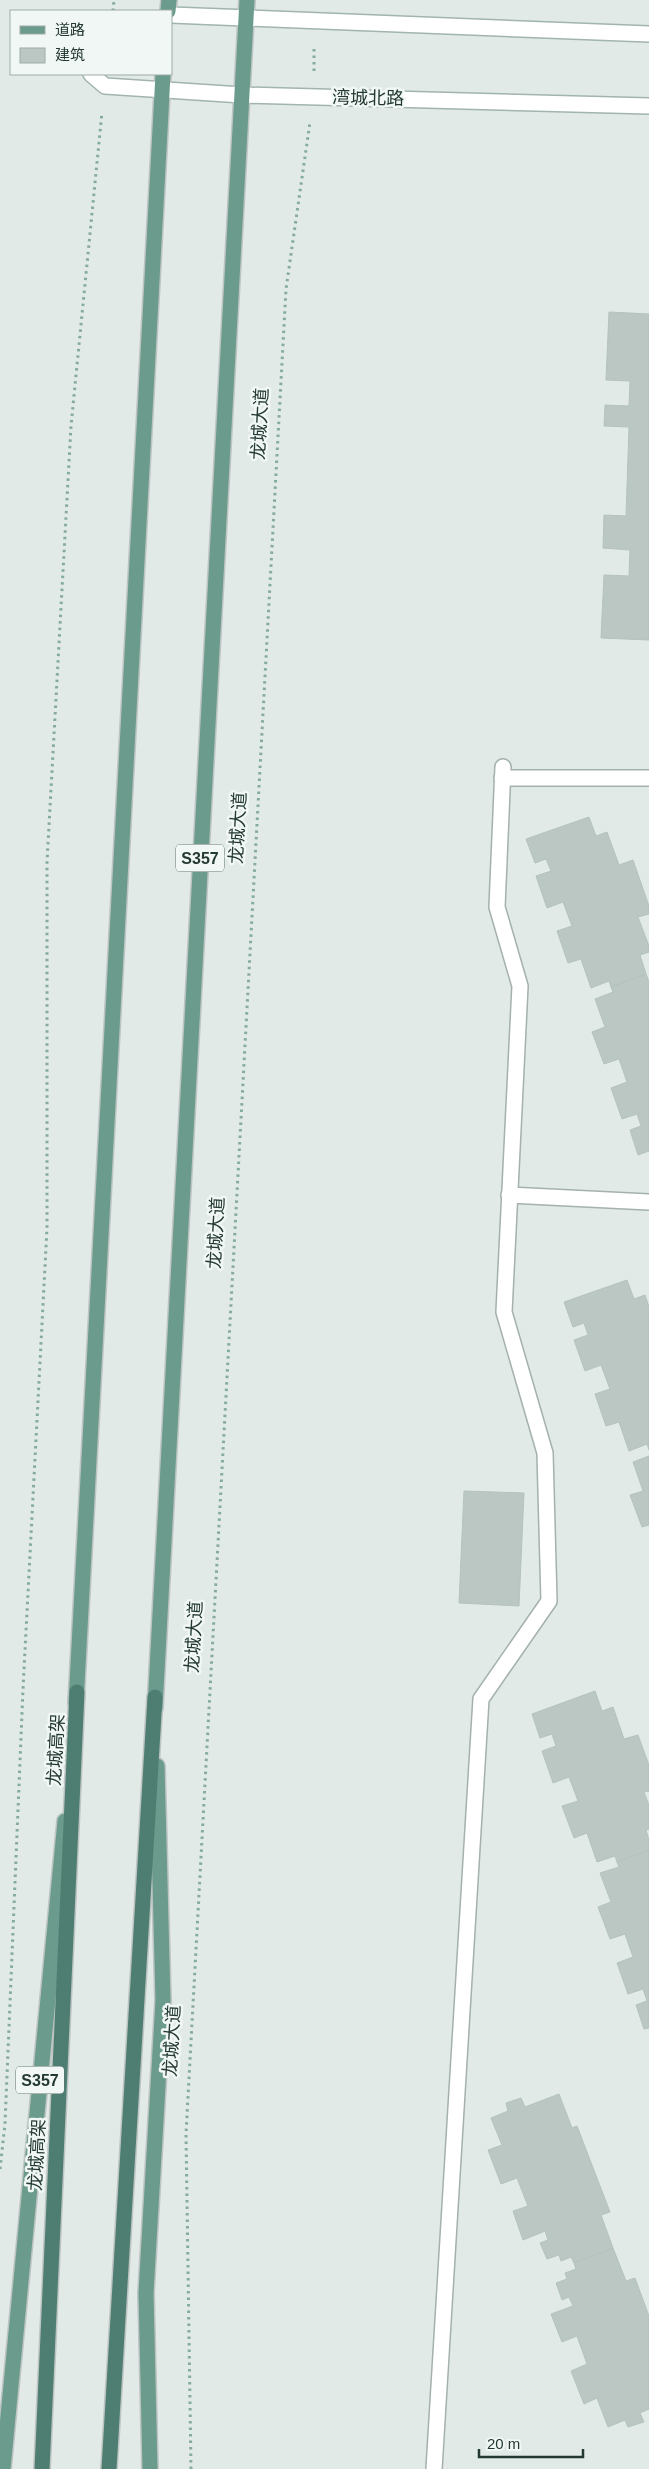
<svg xmlns="http://www.w3.org/2000/svg" width="649" height="2469" font-family="Arial,'Noto Sans SC',sans-serif">
<style>
.building{fill:#bac7c2;stroke:#b4c3bc}
.lines{fill:none;stroke-linecap:round;stroke-linejoin:round}
.service-casing{stroke:#a4b1ac;stroke-width:18}
.secondary-casing{stroke:#a1b4ad;stroke-width:18}
.primary-casing{stroke:#bdc4c2;stroke-width:18}
.trunk-casing{stroke:#bdc4c2;stroke-width:18}
.path{stroke:#85aa9e;stroke-width:3;stroke-dasharray:2.5 4;stroke-linecap:butt}
.service{stroke:#fff;stroke-width:15}
.secondary{stroke:#fff;stroke-width:15}
.primary{stroke:#6a9b8d;stroke-width:15}
.trunk{stroke:#4e7e72;stroke-width:15}
.labels{text-anchor:middle;dominant-baseline:central;stroke-width:5;stroke-linejoin:round;paint-order:stroke}
.shield{fill:#f1f7f4;stroke:#61726c;stroke-width:1}
.shield-label{font-size:16px;font-weight:bold;fill:#233932}
.street-label{font-size:18px;fill:#233932;stroke:#f1f7f4}
</style>
<rect width="100%" height="100%" fill="#e1eae6"/>
<!-- building -->
<g class="building">
<path d="M609 312 649 314V640L601 638 604 575 629 576 630 550 603 548 604 515 626 516 629 427 604 426 605 405 629 406 630 381 606 380Z"/>
<path d="M589 817 596 836 607 832 619 865 633 860 649 906V914L638 917 649 946V952L640 955 646 974 611 987 609 981 591 988 581 959 568 963 557 931 572 926 563 902 547 908 536 876 551 871 546 859 535 863 526 839Z"/>
<path d="M646 974 649 982V1151L638 1155 630 1130 641 1126 637 1114 622 1119 611 1088 627 1082 619 1059 604 1064 592 1032 605 1027 595 999 613 992 611 987Z"/>
<path d="M627 1280 634 1299 645 1295 649 1307V1450L647 1444 629 1451 619 1422 606 1426 595 1394 610 1389 601 1365 585 1371 574 1340 588 1335 584 1323 573 1327 564 1302Z"/>
<path d="M649 1456V1525L642 1527 630 1495 643 1491 633 1462Z"/>
<path d="M464 1491 524 1493 519 1606 459 1603Z"/>
<path d="M595 1691 602 1711 613 1707 624 1739 638 1735 649 1765V1791L644 1792 649 1805V1829L646 1830 649 1840V1850L617 1862 615 1856 597 1862 587 1833 574 1838 562 1806 578 1801 569 1777 553 1783 542 1751 556 1746 552 1734 540 1738 532 1714Z"/>
<path d="M649 1850V2028L644 2029 636 2005 647 2001 643 1989 628 1994 617 1963 633 1957 625 1934 610 1939 598 1907 611 1902 600 1873 619 1867 617 1862Z"/>
<path d="M559 2094 572 2128 577 2126 610 2212 601 2215 613 2248 574 2263 571 2257 561 2261 559 2255 547 2259 540 2243 548 2240 545 2231 523 2240 513 2211 528 2206 517 2178 501 2184 488 2150 502 2145 491 2118 508 2111 506 2103 521 2098 525 2107Z"/>
<path d="M613 2248 626 2281 635 2278 649 2316V2409L640 2413 644 2422 628 2427 625 2420 608 2427 597 2398 584 2404 571 2371 587 2364 577 2336 562 2342 551 2314 573 2306 569 2297 562 2300 556 2283 567 2279 565 2273 576 2269 574 2263Z"/>
</g>
<g class="lines">
<!-- service casing -->
<g class="service-casing">
<g id="service">
<path d="M502 778H649"/>
<path d="M509 1195 649 1202"/>
<path d="M434 2469 481 1699 549 1601 545 1453 504 1312 520 986 497 907 503 767"/>
</g>
</g>
<!-- secondary casing -->
<g class="secondary-casing">
<g id="secondary">
<path d="M171 15 649 34"/>
<path d="M91 74 105 86 242 95 649 106"/>
</g>
</g>
<!-- primary casing -->
<g class="primary-casing">
<g id="primary">
<path d="M168 11 169 0"/>
<path d="M76 1703 163 74"/>
<path d="M155 1708 247 0"/>
<path d="M3 2469 65 1821"/>
<path d="M150 2469 146 2293 163 2000 157 1766"/>
</g>
</g>
<!-- trunk casing -->
<g class="trunk-casing">
<g id="trunk">
<path d="M42 2469 77 1692"/>
<path d="M109 2469 155 1697"/>
</g>
</g>
<!-- path -->
<g class="path">
<path d="M113 11 114 0"/>
<path d="M314 71V47"/>
<path d="M0 2169 5 2124 23 1689 47 1228V862L71 426 102 112"/>
<path d="M191 2469 186 2134 286 289 310 122"/>
</g>
<!-- service -->
<use href="#service" class="service"/>
<!-- secondary -->
<use href="#secondary" class="secondary"/>
<!-- primary -->
<use href="#primary" class="primary"/>
<!-- trunk -->
<use href="#trunk" class="trunk"/>
</g>
<g class="labels">
<!-- shield labels -->
<g class="shield">
<rect x="176" y="844.5" width="48" height="27" rx="4"/>
<rect x="16" y="2066.5" width="48" height="27" rx="4"/>
</g>
<g class="shield-label">
<text x="200" y="858">S357</text>
<text x="40" y="2080">S357</text>
</g>
<!-- street labels -->
<g class="street-label">
<text transform="translate(368 98) rotate(1)">湾城北路</text>
<text transform="translate(260 424) rotate(-87)">龙城大道</text>
<text transform="translate(238 828) rotate(-87)">龙城大道</text>
<text transform="translate(216 1233) rotate(-87)">龙城大道</text>
<text transform="translate(194 1637) rotate(-87)">龙城大道</text>
<text transform="translate(56 1750) rotate(-87)">龙城高架</text>
<text transform="translate(172 2041) rotate(-87)">龙城大道</text>
<text transform="translate(37 2155) rotate(-87)">龙城高架</text>
</g>
</g>
<!-- legend -->
<rect x="10" y="10" width="162" height="65" fill="#f1f7f4" stroke="#9faba6"/>
<rect x="20" y="26" width="25" height="8" fill="#6a9b8d" stroke="#9faba6"/>
<text x="55" y="35" font-size="15" fill="#233932">道路</text>
<rect x="20" y="48" width="25" height="15" fill="#bac7c2" stroke="#9faba6"/>
<text x="55" y="60" font-size="15" fill="#233932">建筑</text>
<!-- scale -->
<path d="M479 2449v8h104v-8" fill="none" stroke="#233932" stroke-width="2.5"/>
<text x="487" y="2449" font-size="15" fill="#233932" stroke="#f1f7f4" stroke-width="4" paint-order="stroke">20 m</text>
</svg>
